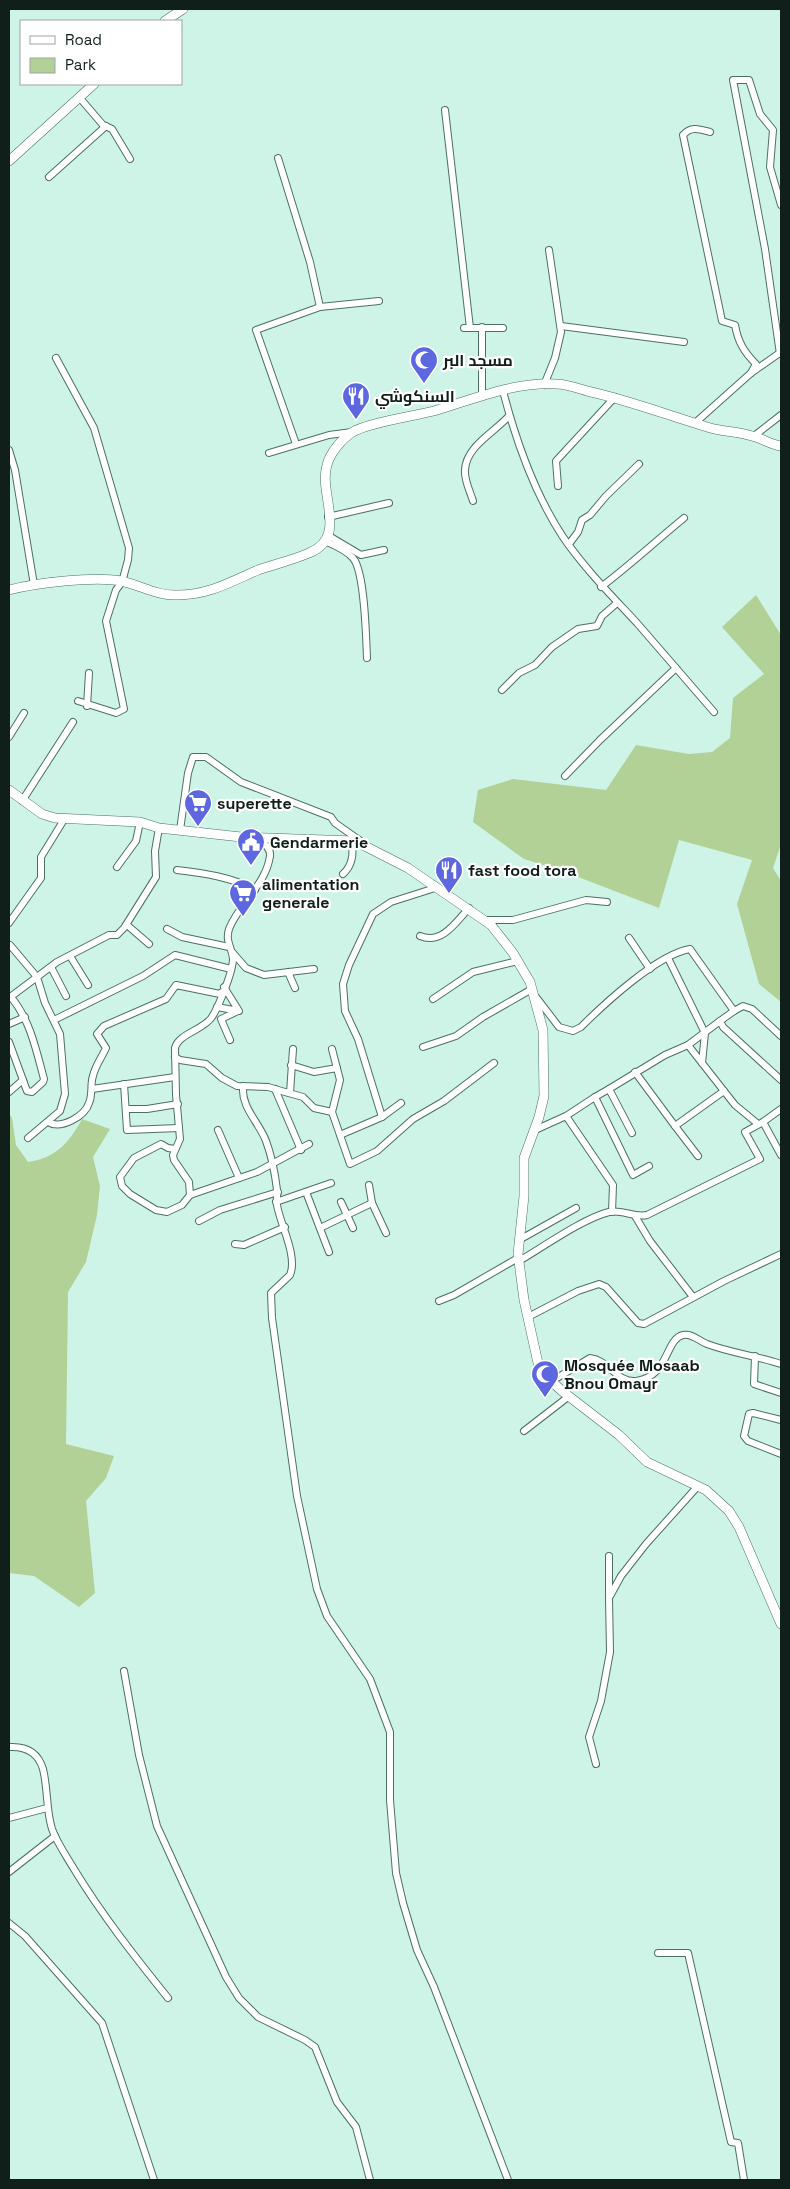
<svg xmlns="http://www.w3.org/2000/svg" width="790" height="2189" font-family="'Space Grotesk',Cairo,sans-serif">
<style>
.green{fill:#b2d197}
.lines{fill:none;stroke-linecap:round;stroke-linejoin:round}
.minor-casing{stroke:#4d7064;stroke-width:8}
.tertiary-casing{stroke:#4d7064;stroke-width:10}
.secondary-casing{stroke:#4d7064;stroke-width:10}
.minor{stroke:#fff;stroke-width:6}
.tertiary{stroke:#fff;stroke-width:9}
.secondary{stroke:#fff;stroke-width:9}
.labels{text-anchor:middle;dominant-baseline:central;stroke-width:4.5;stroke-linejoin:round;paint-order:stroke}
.poi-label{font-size:16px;font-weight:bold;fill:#111f1b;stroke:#fff;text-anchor:start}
</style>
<rect width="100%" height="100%" fill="#cdf4e7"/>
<!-- green -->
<g class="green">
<path d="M756 595 781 635V844L773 868 781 881V1002L759 984 737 904 752 860 679 840 659 908 565 872 524 859 473 822 478 790 513 779 606 790 636 745 689 754 712 752 730 738 733 698 764 674 722 627Z"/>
<path d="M9 1113 12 1118 16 1145 28 1162C56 1158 69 1143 82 1119L110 1129 93 1157 100 1186 97 1215 86 1262 68 1292 66 1444 114 1456 106 1478 86 1501 95 1593 79 1607 34 1576 9 1573Z"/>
</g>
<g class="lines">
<!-- minor casing -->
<g class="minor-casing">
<g id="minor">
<path d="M79 97 103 125 112 129 130 159"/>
<path d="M445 110 470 328"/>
<path d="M710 132C699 129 691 126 683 135L722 321 735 325C738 342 744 352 756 364L751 373"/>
<path d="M278 158 310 262 320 307"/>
<path d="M49 177 106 126"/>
<path d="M561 326 684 342"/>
<path d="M464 328H503"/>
<path d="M780 354 765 249 733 80H749L760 114 773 130 770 167 781 205"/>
<path d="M56 358 94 428 129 548 128 560 122 582 116 590 106 621 124 709 116 713 78 701"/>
<path d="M544 385 555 358 561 332 549 250"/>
<path d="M503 391C516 441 534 493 563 537 585 569 611 595 637 623 663 653 688 682 714 712"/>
<path d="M482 394V327"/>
<path d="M695 423 751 373 781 352"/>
<path d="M754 436 781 415"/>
<path d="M296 444 256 330 320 307 379 301"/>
<path d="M9 450 15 470 34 585"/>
<path d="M269 453 329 435 352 432"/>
<path d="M558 486 556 461 615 397"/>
<path d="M473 501C470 491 464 480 465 470 466 446 495 432 509 416"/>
<path d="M328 517 389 503"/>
<path d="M329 536 361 555 384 550"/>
<path d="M327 542C336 546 346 550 353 558 365 572 366 637 367 658"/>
<path d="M569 544 578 532 582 520 590 515 606 496 639 464"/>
<path d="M601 587C630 565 656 541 684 518"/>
<path d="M502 690 519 673 535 665 552 647 578 629 597 626 602 616 617 603"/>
<path d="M87 706 89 673"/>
<path d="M9 737 24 713"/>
<path d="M565 776 600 740 676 668"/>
<path d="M22 801 73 722"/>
<path d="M180 830 188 773 193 757H206L241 782 331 817 335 823 362 842"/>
<path d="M117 867 136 841 140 822"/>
<path d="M177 870C203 873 232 877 255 890"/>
<path d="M343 874C353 865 354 853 351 840"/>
<path d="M486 920H513L586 900 607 902"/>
<path d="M9 923 41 878V857L65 818"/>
<path d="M127 925 149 944"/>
<path d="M167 929 182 937 229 947"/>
<path d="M420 936C442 945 456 922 469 908"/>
<path d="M629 938 650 969"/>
<path d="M233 953 246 968 264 975 314 969"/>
<path d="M70 956 88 985"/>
<path d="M51 967 66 996"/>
<path d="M288 972 295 988"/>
<path d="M536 997 559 1027 573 1031 581 1027C604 1004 658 954 690 949L734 1011 720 1021 723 1027 781 1080"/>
<path d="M9 998 37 977 10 945"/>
<path d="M433 999 473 972 518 961"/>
<path d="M217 1007 239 1011 224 987"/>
<path d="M734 1011 743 1006 752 1009 781 1036"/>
<path d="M54 1020 143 976 175 955 231 969"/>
<path d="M9 1024 25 1017"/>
<path d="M230 1040 221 1019 238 1011"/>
<path d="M9 1042 27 1091 32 1092 43 1082 44 1079C36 1049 30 1020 11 997"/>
<path d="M423 1047 456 1036 483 1017 532 989"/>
<path d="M332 1049 340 1080 332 1112 350 1164 377 1151 413 1119 444 1101 494 1063"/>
<path d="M175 1057 180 1060 206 1064 222 1078 237 1086 268 1087 285 1092 303 1097 314 1108 332 1112"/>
<path d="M702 1063 688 1045 720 1021"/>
<path d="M291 1065 314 1072 337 1068"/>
<path d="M635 1072 675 1126 724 1091 702 1063 705 1033 668 958"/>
<path d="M124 1084 127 1130 179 1128"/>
<path d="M243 1086C241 1108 259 1122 266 1141 272 1157 275 1173 277 1190 278 1195 276 1200 277 1205 280 1224 298 1256 290 1275L271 1293 272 1318 297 1496 317 1589 327 1616 370 1679 390 1732V1800L396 1873 403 1903 417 1950 434 1987 508 2180"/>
<path d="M92 1089 175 1077"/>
<path d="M275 1089 301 1150"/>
<path d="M609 1089 665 1055 688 1045"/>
<path d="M724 1091 735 1105 758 1124"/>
<path d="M9 1092 23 1080"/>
<path d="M290 1093 293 1049"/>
<path d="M595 1097 609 1089 632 1133"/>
<path d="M126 1109H147L178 1104"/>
<path d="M781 1109 763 1122 781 1155"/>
<path d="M566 1116 613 1185 612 1212"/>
<path d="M382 1117 358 1039 345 1011 343 984 349 965 373 914 391 902 435 888"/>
<path d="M48 1122C61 1130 85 1116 89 1103 93 1094 90 1084 93 1076 95 1066 102 1057 106 1048L97 1034 104 1026 166 999 176 985 220 994 222 992"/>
<path d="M675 1126 698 1156"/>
<path d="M218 1130 239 1178"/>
<path d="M535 1130 566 1116 595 1097 633 1175 649 1166"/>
<path d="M340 1135 382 1117 401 1103"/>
<path d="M28 1138 60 1111 65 1094 60 1034 45 1003 37 977 57 962 109 935H117L124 928 156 877 155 851 159 828"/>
<path d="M175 1149 168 1148 161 1144 134 1158 120 1177 122 1186 130 1194 156 1210 167 1212 182 1205 190 1195 257 1172 309 1144"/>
<path d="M369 1185 372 1203 386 1233"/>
<path d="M306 1192 329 1252"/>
<path d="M190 1195 189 1182 174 1160 173 1155 180 1139 176 1095 175 1048C179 1033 204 1030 212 1017 219 1006 233 971 233 959 232 947 225 942 229 929 239 903 266 885 270 856 271 848 263 842 258 838"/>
<path d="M276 1202 331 1183"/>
<path d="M341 1202 353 1228"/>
<path d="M635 1216 650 1241 693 1297"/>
<path d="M199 1221 220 1210 278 1192"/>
<path d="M320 1228 372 1203"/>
<path d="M519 1240 576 1208"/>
<path d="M235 1244 244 1245 285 1227"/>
<path d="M519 1261C543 1247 584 1218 609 1212 622 1209 634 1218 647 1215L760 1159 745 1132 763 1122"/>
<path d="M439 1301 454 1295 518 1258"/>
<path d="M528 1317 578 1291 599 1284 606 1287 638 1323 644 1324 724 1281 781 1254"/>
<path d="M755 1356 754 1384 781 1393"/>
<path d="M552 1381 590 1358C609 1360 617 1383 636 1381 669 1377 665 1339 683 1335 692 1333 699 1341 707 1344 731 1353 757 1356 781 1364"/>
<path d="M781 1420 753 1413 749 1414 744 1436 748 1441 781 1454"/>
<path d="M524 1431 568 1397"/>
<path d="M609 1595V1556"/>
<path d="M124 1671 139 1755 157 1826 226 1977 239 1998 258 2017 305 2040 315 2047 337 2102 356 2127 370 2180"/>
<path d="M9 1747C26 1746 38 1752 43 1769 48 1789 46 1810 52 1829 57 1843 67 1857 74 1869 102 1915 135 1957 168 1998"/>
<path d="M596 1764 589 1737 601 1701 610 1652 609 1598 621 1576 646 1544 698 1486"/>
<path d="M9 1818 47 1808"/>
<path d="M9 1872 55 1836"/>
<path d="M9 1923 25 1936 102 2023 154 2180"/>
<path d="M658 1953H688L731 2142 738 2143 744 2180"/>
</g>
</g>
<!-- tertiary casing -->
<g class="tertiary-casing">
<g id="tertiary">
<path d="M9 590C35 583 94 576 121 581 140 585 157 596 177 595 209 595 230 582 258 570 275 564 293 560 309 553 349 537 318 494 327 465 330 453 341 440 351 433 365 423 414 416 434 411 474 399 513 382 556 384 566 384 577 388 587 391 628 400 667 415 707 427 722 432 737 431 752 436 762 438 771 445 781 446"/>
<path d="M9 790 42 814 55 818 140 822 159 828 241 837 355 841 408 868 491 925 513 953 530 982 543 1030 544 1096 539 1117 524 1158V1196L518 1254 524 1300 538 1363 546 1376 562 1391 619 1435 647 1462 706 1490 729 1511 739 1527 781 1624"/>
</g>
</g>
<!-- secondary casing -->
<g class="secondary-casing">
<g id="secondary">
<path d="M165 21 183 9"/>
<path d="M9 161 94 84"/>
</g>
</g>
<!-- minor -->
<use href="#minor" class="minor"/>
<!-- tertiary -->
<use href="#tertiary" class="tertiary"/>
<!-- secondary -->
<use href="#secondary" class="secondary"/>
</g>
<!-- icons -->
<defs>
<g id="mosque-pin" transform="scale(1.4375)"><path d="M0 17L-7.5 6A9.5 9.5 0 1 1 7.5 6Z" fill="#5d67df" stroke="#fff"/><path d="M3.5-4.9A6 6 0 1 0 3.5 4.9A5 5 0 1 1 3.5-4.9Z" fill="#fff"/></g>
<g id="restaurant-pin" transform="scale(1.4375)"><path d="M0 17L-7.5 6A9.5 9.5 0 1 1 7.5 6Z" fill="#5d67df" stroke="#fff"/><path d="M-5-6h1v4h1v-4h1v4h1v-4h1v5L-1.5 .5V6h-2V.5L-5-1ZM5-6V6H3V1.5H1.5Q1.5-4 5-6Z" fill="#fff"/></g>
<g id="supermarket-pin" transform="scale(1.4375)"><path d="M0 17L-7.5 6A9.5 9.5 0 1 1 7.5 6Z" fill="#5d67df" stroke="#fff"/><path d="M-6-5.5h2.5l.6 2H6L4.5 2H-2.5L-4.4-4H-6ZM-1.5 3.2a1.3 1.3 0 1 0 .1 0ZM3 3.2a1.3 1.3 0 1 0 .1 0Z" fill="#fff"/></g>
<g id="civic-pin" transform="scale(1.4375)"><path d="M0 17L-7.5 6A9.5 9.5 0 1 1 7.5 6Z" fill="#5d67df" stroke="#fff"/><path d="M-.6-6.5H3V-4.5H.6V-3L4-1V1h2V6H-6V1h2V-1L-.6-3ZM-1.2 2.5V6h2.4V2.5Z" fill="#fff"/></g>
</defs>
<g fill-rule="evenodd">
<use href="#mosque-pin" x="424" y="360"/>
<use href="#restaurant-pin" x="356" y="396"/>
<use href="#supermarket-pin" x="198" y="803"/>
<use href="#civic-pin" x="251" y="842"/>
<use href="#restaurant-pin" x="449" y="870"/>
<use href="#supermarket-pin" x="243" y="893"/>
<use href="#mosque-pin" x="545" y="1374"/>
</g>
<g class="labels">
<!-- poi labels -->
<g class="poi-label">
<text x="443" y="360">مسجد البر</text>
<text x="375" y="396">السنكوشي</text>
<text x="217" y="803">superette</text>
<text x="270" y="842">Gendarmerie</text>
<text x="468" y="870">fast food tora</text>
<text x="262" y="884">alimentation<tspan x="262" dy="18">generale</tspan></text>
<text x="564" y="1365">Mosquée Mosaab<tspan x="564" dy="18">Bnou Omayr</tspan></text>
</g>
</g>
<!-- border -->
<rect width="790" height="2189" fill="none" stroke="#111f1b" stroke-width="20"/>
<!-- legend -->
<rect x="20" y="20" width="162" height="65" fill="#ffffff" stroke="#a0a5a4"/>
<rect x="30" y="36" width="25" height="8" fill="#ffffff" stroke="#a0a5a4"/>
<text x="65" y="45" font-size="15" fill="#111f1b">Road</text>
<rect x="30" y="58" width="25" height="15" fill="#b2d197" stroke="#a0a5a4"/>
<text x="65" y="70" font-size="15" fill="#111f1b">Park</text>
</svg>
